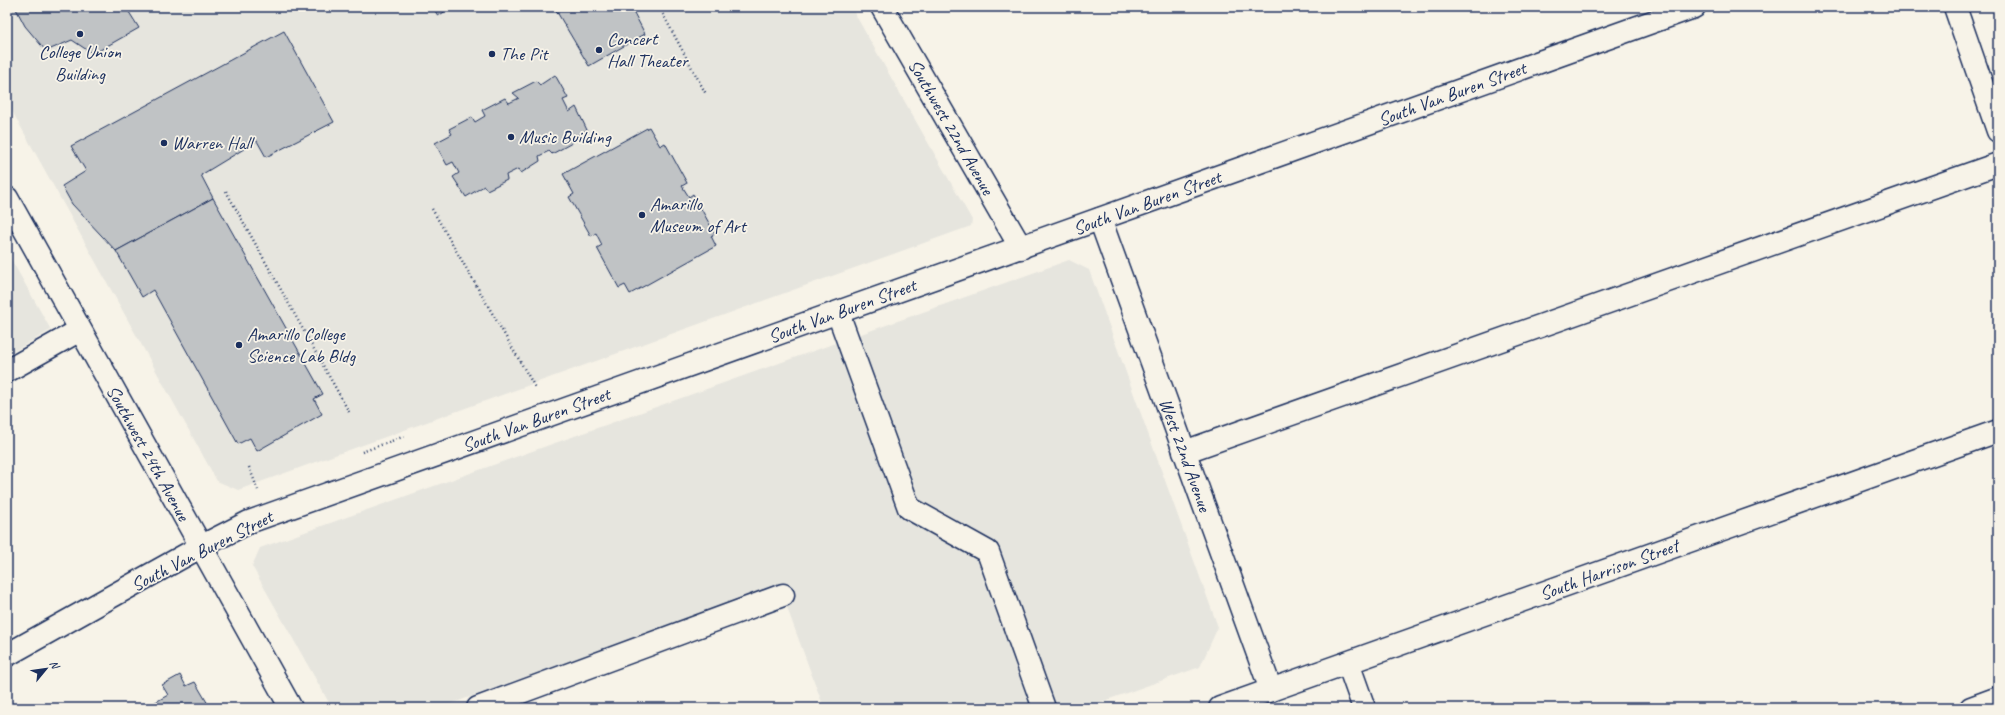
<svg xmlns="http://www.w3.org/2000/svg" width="2005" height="715" font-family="Caveat,sans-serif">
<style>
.built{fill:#e6e5de}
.building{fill:#c0c3c5;stroke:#1b2f5e}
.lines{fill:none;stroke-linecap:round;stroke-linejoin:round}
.minor-casing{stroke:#1b2f5e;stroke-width:25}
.major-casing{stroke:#1b2f5e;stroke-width:25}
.path{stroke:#1b2f5e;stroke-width:2.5;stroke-dasharray:1 3;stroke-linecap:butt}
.minor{stroke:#f7f3e8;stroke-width:22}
.major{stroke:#f7f3e8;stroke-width:22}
.poi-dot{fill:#1b2f5e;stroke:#f7f3e8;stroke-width:1.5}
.labels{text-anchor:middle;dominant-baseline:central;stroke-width:3.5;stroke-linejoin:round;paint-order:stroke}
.poi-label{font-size:19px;fill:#1b2f5e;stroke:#f7f3e8;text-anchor:start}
.street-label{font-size:19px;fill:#1b2f5e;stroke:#f7f3e8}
</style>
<rect width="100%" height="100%" fill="#f7f3e8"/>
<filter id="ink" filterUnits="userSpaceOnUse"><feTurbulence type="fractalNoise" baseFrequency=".025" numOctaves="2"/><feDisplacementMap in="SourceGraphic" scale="8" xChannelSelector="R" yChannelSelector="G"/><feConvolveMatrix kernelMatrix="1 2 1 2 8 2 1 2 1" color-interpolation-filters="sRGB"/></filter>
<g filter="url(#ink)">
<!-- built -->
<g class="built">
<path d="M7 7H851L972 220 971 226 238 490 217 481 7 102Z"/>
<path d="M7 252 51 330 7 355Z"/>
<path d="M1069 260 1089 270 1218 627 1200 667 1084 708H824L779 586 439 708H332L252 566 260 548Z"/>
</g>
<!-- building -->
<g class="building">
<path d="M15 7H138L129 12 139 28 93 54 72 40 46 51 25 26Z"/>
<path d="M433 7H452L438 16Z"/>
<path d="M554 7H631L645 34 589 66Z"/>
<path d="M284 31 334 122 266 157 257 141 201 175 213 198 116 251 72 204 62 186 86 171 71 146Z"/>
<path d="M555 75 568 98 563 100 569 112 576 107 587 130 570 140 572 143 552 154 549 151 539 156 540 161 521 173 518 169 506 175 507 180 487 190 484 186 466 197 453 177 459 173 453 162 447 165 435 143 452 134 449 129 472 117 475 122 485 116 482 110 505 98 509 103 519 98 513 93 536 81 540 85Z"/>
<path d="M649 127 660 146 665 143 687 183 682 186 689 197 693 194 715 234 711 236 716 246 630 294 625 285 619 288 597 248 602 245 596 233 591 236 569 197 574 194 563 174Z"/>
<path d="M213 198 323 394 314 399 322 414 257 451 250 438 238 444 153 290 142 297 116 251Z"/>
<path d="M180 675 186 686 195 682 208 704 201 708H145L168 695 162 685Z"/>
</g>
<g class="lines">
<!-- minor casing -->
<g class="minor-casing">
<g id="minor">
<path d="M882 7 1021 248"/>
<path d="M1955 7 1998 131"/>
<path d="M1100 219 1271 690"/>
<path d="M838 313 909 508 988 552 1044 708"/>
<path d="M7 371 80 330"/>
<path d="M1184 452 1998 164"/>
<path d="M7 655 200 547 249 522 1694 7"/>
<path d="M1348 663 1364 708"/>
<path d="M478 708 783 595"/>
<path d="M1971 708 1998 698"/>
</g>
</g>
<!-- major casing -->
<g class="major-casing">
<g id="major">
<path d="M7 198 291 708"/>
<path d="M1220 708 1998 431"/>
</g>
</g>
<!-- path -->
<g class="path">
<path d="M659 7 706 94"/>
<path d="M226 191 349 412"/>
<path d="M432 209 536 389"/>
<path d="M362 452 405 436"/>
<path d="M249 467 258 490"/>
</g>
<!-- minor -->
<use href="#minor" class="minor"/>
<!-- major -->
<use href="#major" class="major"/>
</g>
</g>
<!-- markers -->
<g class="poi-dot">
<circle cx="80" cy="34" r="4"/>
<circle cx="599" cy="50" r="4"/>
<circle cx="492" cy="54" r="4"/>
<circle cx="511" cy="137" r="4"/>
<circle cx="164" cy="143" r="4"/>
<circle cx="642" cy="215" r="4"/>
<circle cx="239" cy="345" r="4"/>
</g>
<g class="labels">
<!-- poi labels -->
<g class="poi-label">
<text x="607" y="39">Concert<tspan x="607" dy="22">Hall Theater</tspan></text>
<text x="80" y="52" text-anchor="middle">College Union<tspan x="80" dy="22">Building</tspan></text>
<text x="500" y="54">The Pit</text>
<text x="519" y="137">Music Building</text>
<text x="172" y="143">Warren Hall</text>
<text x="650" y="204">Amarillo<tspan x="650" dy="22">Museum of Art</tspan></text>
<text x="247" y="334">Amarillo College<tspan x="247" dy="22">Science Lab Bldg</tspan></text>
</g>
<!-- street labels -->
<g class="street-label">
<text transform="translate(1452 94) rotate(-20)">South Van Buren Street</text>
<text transform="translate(951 127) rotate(60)">Southwest 22nd Avenue</text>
<text transform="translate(1147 203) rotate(-20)">South Van Buren Street</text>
<text transform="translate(842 311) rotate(-20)">South Van Buren Street</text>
<text transform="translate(536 420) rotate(-20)">South Van Buren Street</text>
<text transform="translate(148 453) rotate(61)">Southwest 24th Avenue</text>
<text transform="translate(1185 455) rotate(70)">West 22nd Avenue</text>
<text transform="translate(202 551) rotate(-27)">South Van Buren Street</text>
<text transform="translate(1609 570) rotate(-20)">South Harrison Street</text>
</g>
</g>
<!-- margin -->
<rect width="2005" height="715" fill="none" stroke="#f7f3e8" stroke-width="24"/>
<rect x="12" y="12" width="1981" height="691" fill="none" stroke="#1b2f5e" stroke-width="1.5" filter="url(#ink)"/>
<!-- north arrow -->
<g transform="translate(46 669) rotate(61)" stroke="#f7f3e8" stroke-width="3" paint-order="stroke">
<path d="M0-3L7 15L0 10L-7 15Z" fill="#1b2f5e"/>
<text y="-6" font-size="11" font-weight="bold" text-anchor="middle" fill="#1b2f5e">N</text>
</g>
</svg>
